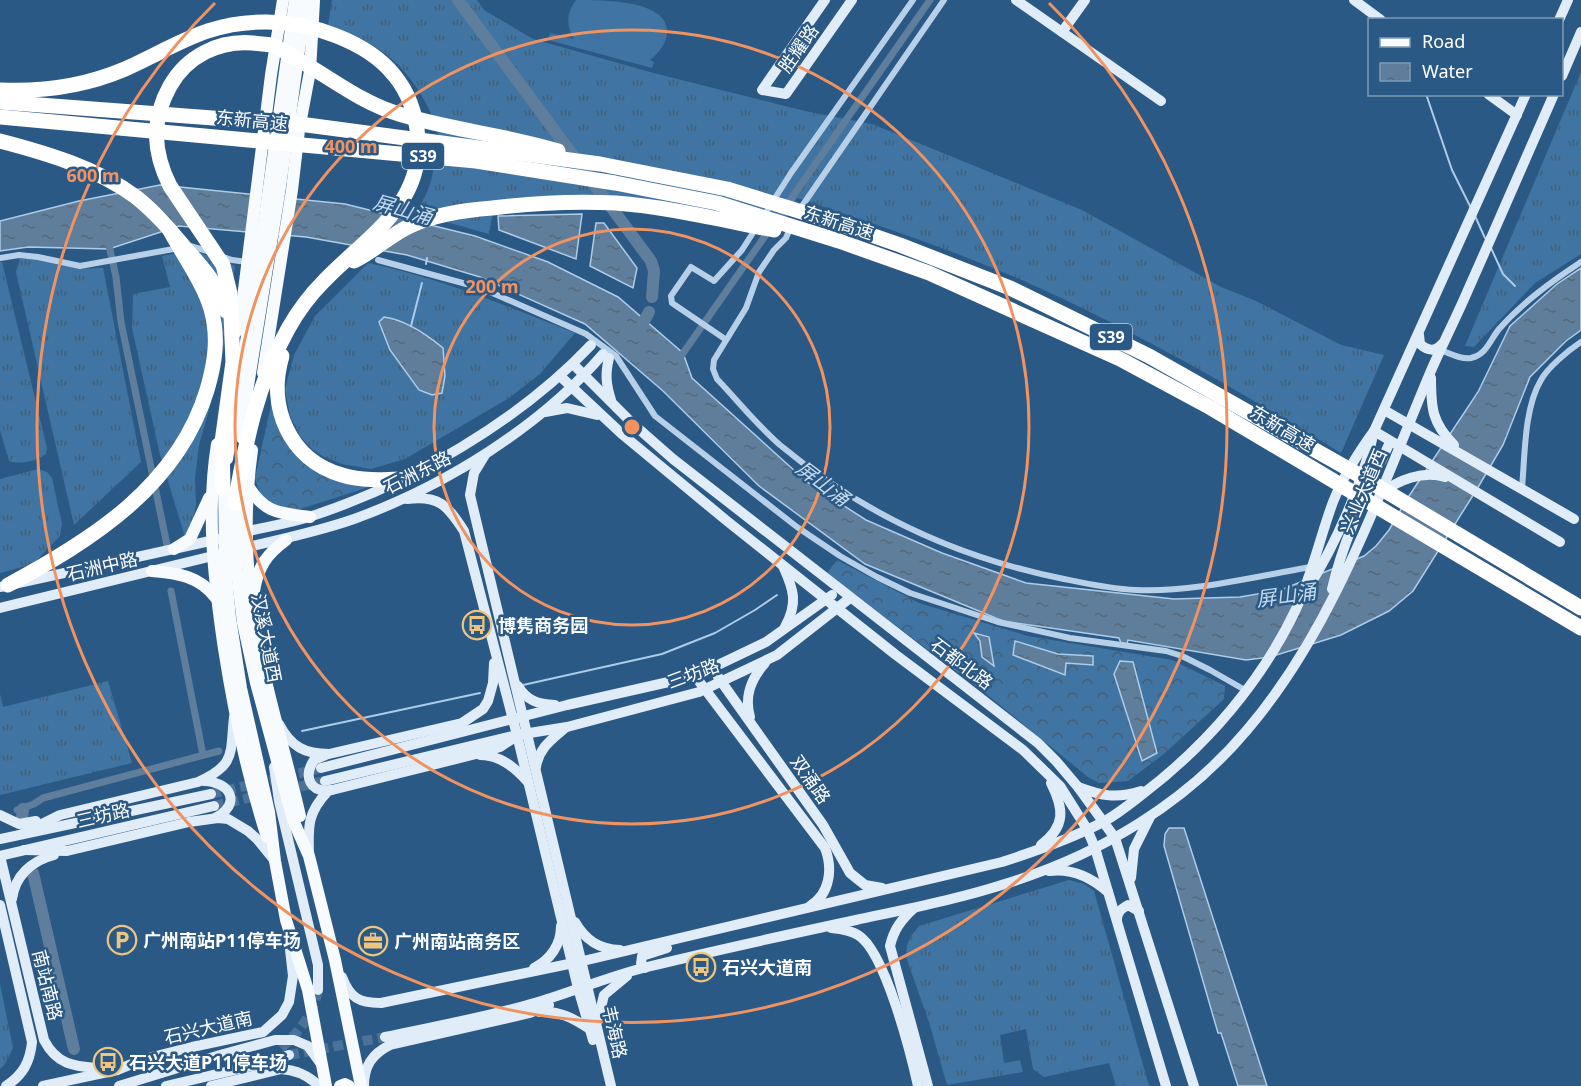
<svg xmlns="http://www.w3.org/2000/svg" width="1581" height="1086" font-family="'Noto Sans','Noto Sans SC',sans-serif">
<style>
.grass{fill:url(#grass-tufts)}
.forest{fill:url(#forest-crowns)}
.pitch{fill:#4074a2}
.water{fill:url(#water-ripples);stroke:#accce7;stroke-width:1.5}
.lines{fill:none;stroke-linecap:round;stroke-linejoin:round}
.stream{stroke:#accce7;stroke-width:2}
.canal{stroke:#5f7e9c;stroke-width:7}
.river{stroke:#5f7e9c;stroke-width:12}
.secondary-tunnel{stroke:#4b7298;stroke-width:10;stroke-dasharray:10 5;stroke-linecap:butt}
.street{stroke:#b7d0e7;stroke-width:6}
.secondary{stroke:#e0ecf7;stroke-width:10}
.primary{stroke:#f8fbfe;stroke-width:12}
.highway{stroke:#fff;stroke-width:15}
.ring{fill:none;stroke:#f09361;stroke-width:3}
.labels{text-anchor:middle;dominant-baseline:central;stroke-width:5;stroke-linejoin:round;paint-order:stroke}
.shield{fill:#2b5986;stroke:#bfcddb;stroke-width:1.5}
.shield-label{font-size:16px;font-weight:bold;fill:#fff}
.street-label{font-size:18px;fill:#fff;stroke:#2b5986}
.poi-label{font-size:18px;font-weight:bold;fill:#fff;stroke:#2b5986;text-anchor:start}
.water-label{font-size:20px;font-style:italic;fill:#c2daef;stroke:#2b5986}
.centre{fill:#f09361;stroke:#2b5986;stroke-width:3}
.ring-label{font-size:18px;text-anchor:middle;font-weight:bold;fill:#f09361;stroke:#2b5986;stroke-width:5;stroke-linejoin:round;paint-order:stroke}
</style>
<defs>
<pattern id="grass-tufts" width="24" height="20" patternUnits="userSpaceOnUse" patternTransform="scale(1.5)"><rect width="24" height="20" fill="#4074a2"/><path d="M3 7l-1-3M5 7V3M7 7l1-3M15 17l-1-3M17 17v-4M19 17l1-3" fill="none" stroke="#475e73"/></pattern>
<pattern id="forest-crowns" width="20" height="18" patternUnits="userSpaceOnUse" patternTransform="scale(1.5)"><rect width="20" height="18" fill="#4074a2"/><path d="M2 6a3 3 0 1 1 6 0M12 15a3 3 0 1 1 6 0" fill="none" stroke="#475e73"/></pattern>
<pattern id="water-ripples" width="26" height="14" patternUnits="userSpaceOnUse" patternTransform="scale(1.5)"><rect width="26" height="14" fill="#5f7e9c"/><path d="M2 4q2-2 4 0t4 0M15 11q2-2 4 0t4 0" fill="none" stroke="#566878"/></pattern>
</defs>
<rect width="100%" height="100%" fill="#2b5986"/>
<!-- grass -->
<g class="grass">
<path d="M332 0H477L484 10 533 39 657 74 805 111 872 124 1082 210 1221 287 1256 301 1341 345 1384 355 1341 453C1238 390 1134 330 1024 281 950 249 873 223 797 198L777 235 618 208 493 212 489 234 414 213C428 196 433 179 435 158 436 151 438 142 438 135 436 121 428 107 422 96 398 56 370 40 328 25Z"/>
<path d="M1581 72V254L1535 283 1474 347 1465 346Z"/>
<path d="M193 250 235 266 220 372 199 445 195 478 196 505 191 528 185 537 160 455 132 328 133 294 170 287 162 256Z"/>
<path d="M20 259H37L80 269 103 268 141 462 74 525 16 272Z"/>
<path d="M0 262H2L47 448 46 454C38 461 19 465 9 461L0 430Z"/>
<path d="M368 263C440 278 507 306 575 333L540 374 509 398 405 459 371 469 342 464 324 457 312 449 300 436 290 416 285 389 294 355 315 316Z"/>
<path d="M38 469 47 472 52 478 62 524 60 536 33 564 0 573V479Z"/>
<path d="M108 681 132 763 0 795V694L3 707Z"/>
<path d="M1069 880 1084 884 1094 891 1149 1086H1116L1109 1063 1044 1077 1033 1069 1026 1029 1000 1035 1004 1063 1020 1060 1023 1072 947 1085 929 1022 906 957 907 945 911 936 919 926Z"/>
<path d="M0 984 13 1048 5 1064 0 1069Z"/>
</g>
<!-- forest -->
<g class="forest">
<path d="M273 396 285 440 369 487 297 510 277 508 261 497 255 478Z"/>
<path d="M837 560 919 603 1028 636 1172 660 1225 686 1224 699 1165 753 1128 781 1099 783 1088 777 990 697 827 573Z"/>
</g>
<!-- pitch -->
<path class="pitch" d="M576 0C603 0 664 0 667 29 668 42 659 53 650 60L654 62 652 68 548 40 550 33 574 39C566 26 566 13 576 0Z"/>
<!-- water -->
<g class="water">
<path d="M160 185 345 204 475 236 548 262 618 297 683 353 692 378 807 482 866 520 942 553 1026 583 1174 599 1240 597 1281 590 1364 556 1376 546 1389 530 1407 499 1478 392 1510 326 1557 284 1581 268V330L1566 341 1530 377 1503 445 1477 489 1413 591 1389 611 1341 635 1270 657 1246 660 1128 640 1127 644 1121 643 1119 638 1003 621 865 564 759 486 663 391 585 324 480 277 407 255 306 237 179 226 109 249 28 247 0 251V221L79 201Z"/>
<path d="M582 214 576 259 499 230 498 216Z"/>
<path d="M596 223H604L637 268 633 288 590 266Z"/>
<path d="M384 317C406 320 426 334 443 348L445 376 442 393 432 395 419 390 390 350 379 322Z"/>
<path d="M974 633 989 637 994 666 982 657 980 641Z"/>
<path d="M1015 641 1058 654 1093 656V665L1066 663 1065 675 1013 655Z"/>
<path d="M1120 661 1133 662 1157 753 1142 761 1114 674Z"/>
<path d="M1169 828H1184L1267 1086H1238L1221 1033H1218L1164 846 1165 834Z"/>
</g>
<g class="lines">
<!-- stream -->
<g class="stream">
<path d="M1426 94 1452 170 1471 208"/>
<path d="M1475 216 1485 238"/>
<path d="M1491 248 1503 274 1515 286"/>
<path d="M426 264 427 258"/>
<path d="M411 326 422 283"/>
<path d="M523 685 662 654 715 633 755 610 777 595"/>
<path d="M302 731 480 693"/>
</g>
<!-- canal -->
<g class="canal">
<path d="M108 241 116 277 121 322 167 545"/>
<path d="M679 359 930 0"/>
<path d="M171 591 203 755"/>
<path d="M17 810 34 804 43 798 219 751"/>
</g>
<!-- river -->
<g class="river">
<path d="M458 0 651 261 654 271 652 297"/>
<path d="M637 334 649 312"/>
<path d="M22 817 23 809"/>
<path d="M33 873 74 1049"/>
</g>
<!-- secondary-tunnel -->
<g class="secondary-tunnel">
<path d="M285 790 325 781"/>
<path d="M211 794 321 768"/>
<path d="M214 806 261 795"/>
<path d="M281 1048C300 1031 313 1015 318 990"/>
<path d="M289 1055 385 1037"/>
</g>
<!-- street -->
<g class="street">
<path d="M800 209 944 0"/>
<path d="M763 217 791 173 913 0"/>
<path d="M791 226 786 238 774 250 759 272 746 308 714 360 713 369 717 379C738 401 757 425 780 445 863 514 958 558 1064 579 1088 584 1111 589 1136 590 1190 593 1257 576 1311 567"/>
<path d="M220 256 232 260 247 262"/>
<path d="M0 258 19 255 38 257 80 266 190 246 211 252"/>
<path d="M378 260 481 288 586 334 616 356 655 416 797 527 840 556 877 577 910 593 998 622 1070 638 1166 651 1182 656 1210 670 1245 690"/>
<path d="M725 339 672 303 671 296 691 267 714 281 742 250 756 228"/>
<path d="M1440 350C1449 353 1461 360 1471 358 1487 354 1490 340 1499 329 1523 302 1551 282 1581 262"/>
<path d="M1522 488C1525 456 1524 408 1541 380 1548 367 1569 350 1581 342"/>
</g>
<!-- secondary -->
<g class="secondary">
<path d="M825 0 762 90 786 94 852 0"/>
<path d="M1016 0 1161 101"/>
<path d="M1354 0 1381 20"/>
<path d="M1559 20 1568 0"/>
<path d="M1062 32 1085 0"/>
<path d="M1562 76 1581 32"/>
<path d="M1488 94 1517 115"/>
<path d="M1419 335 1420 344C1428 351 1435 352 1442 344"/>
<path d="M609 358C605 374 606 384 611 400"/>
<path d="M573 364 632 423 673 459 1038 743 1056 761 1078 787 1115 838 1194 1086"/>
<path d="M560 376 623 435 727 521 896 655 1023 750 1060 786 1087 829 1095 848 1166 1086"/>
<path d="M1431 378C1431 408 1432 423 1454 445"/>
<path d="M1384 410 1574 519"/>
<path d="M545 412 567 408 597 415"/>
<path d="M485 455 474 473 470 495 611 1086"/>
<path d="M1381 493C1399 480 1423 470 1445 477"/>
<path d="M407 499C439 495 447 505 464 531L517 735 578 988 593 1040"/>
<path d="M240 533C264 527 288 524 312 516 412 483 518 422 591 345"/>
<path d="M239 549C278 540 317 532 354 519 445 486 540 427 603 354"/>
<path d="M783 566C794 590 798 603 785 627"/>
<path d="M0 587 219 539"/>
<path d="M1308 588C1335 546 1364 480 1374 431L1560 542"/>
<path d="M1332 589C1344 537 1368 490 1390 442"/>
<path d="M0 608 221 554"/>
<path d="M695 676 825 848C833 869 830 894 810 906"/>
<path d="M718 677 823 825 850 873 865 885 882 888"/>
<path d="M518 686C527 701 538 704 555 705"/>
<path d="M750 717C744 696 751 679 765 663"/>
<path d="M279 724C291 747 305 754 329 754L462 723 483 709 488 701 493 683 494 663"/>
<path d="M326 755 314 760C303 777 310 793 331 790"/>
<path d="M480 755C500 755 514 767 527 781"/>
<path d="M274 767 279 801 318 965V990"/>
<path d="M536 767C539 748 551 740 565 728"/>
<path d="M321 768 567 705 695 676 766 642 832 595"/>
<path d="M204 781C231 782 242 804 215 818"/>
<path d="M325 781 517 735 567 727 699 692 777 655 850 598"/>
<path d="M1078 787C1102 796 1116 799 1141 791"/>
<path d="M0 815 19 824 36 821"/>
<path d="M22 834 60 815 198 782C236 765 230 754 234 717"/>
<path d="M0 839 211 794"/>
<path d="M1041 845C1066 826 1064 809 1051 783"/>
<path d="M24 850 67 851 189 822 218 818 228 819 248 831 257 839 275 861"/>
<path d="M309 853C308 825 308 812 328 791L480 753 500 747 512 739"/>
<path d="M0 856 44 1040C59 1069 80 1066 108 1069"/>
<path d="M0 856 214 806"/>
<path d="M1049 871C1071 868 1091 877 1108 892"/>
<path d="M1131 878 1134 849 1150 817"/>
<path d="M12 899C15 876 31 861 54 855"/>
<path d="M0 905 32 1042C30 1062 23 1075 6 1086"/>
<path d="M914 908C901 920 894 929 890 946L928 1086"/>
<path d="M1117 920C1117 912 1121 909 1128 905L1139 911"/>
<path d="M575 922C585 940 599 949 620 950"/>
<path d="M831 928C840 929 850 930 858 935 885 951 911 1054 918 1086"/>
<path d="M534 968C550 960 561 945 561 926"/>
<path d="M645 968 641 964 642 956 667 948"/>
<path d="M342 977C350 998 359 1003 381 1003L583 961 1002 862C1036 851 1071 839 1103 822 1118 814 1131 803 1144 793 1207 745 1262 681 1296 609 1312 575 1320 537 1333 502 1343 477 1358 453 1374 431L1526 94"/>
<path d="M539 1012C559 1010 575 1019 591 1030"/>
<path d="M598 1020 604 995 627 976"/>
<path d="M385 1037C436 1026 488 1017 538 1002 575 991 610 976 647 967 717 950 786 935 856 920 907 909 959 899 1008 883 1100 854 1185 804 1247 730 1334 628 1379 494 1430 373 1442 345 1456 318 1468 290 1497 225 1525 160 1554 94"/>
<path d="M43 1086 117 1070 144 1059 192 1047 263 1032 282 1015 289 1002 293 976 289 941"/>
<path d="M119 1086 220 1055 275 1040H294L308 1046 321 1064"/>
<path d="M166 1086 260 1064 289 1055"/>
<path d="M211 1086 281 1069C296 1070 308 1075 319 1086"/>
<path d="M364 1086C364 1066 372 1054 390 1045L530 1013 549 1005"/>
</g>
<!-- primary -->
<g class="primary">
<path d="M236 332 243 298 271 75 283 0"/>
<path d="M263 373 292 190 299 130 310 71 314 1"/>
<path d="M242 438 247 392 280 187 306 0"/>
<path d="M217 444C206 513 214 581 224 649 234 713 247 775 267 837"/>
<path d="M252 450C245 501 245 554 252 605 261 677 284 746 300 816"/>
<path d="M227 459 257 274 295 0"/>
<path d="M224 482 225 564 230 618 241 688 269 812 275 861 286 920 308 990 326 1086"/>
<path d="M248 486C265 514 280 513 310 517"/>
<path d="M236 494V563L243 623 256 683 293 820 309 856 335 960 361 1086"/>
<path d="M174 549 190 539 209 498"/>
<path d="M152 571C177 573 200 576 216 598"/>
<path d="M254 591C258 566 267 554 286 540"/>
<path d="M340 1086 345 1084 349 1086"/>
</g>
<!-- highway -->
<g class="highway">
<path d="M0 90C43 92 85 86 125 69 176 46 208 21 267 22 309 22 367 41 394 75 409 93 416 114 418 138 423 206 365 238 324 281 310 295 298 311 288 329 257 384 246 441 235 503"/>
<path d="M0 102 307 125 600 164 727 189 828 220 900 245 1010 288 1149 356 1352 471 1581 608"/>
<path d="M0 117 476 161 615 183 717 203 839 241 929 273 1120 359 1211 408 1581 628"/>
<path d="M0 141C46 153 97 168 136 197 155 212 171 231 187 250 204 269 219 286 226 311"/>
<path d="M354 261C375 251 391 234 412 225 437 214 466 210 492 208 533 203 575 201 616 203 669 207 721 220 774 230"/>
<path d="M282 356C267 406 289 460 342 475 362 481 381 480 402 479"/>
<path d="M223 489 222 442 233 362 230 293 223 265 170 186C153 152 151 120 170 86 187 56 219 40 253 43 259 44 266 44 271 45 280 48 288 54 295 58 330 77 361 103 399 114 451 130 506 135 558 151"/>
<path d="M8 585C92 540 178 486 207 390 215 363 219 337 211 309 204 284 182 253 169 229"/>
</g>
</g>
<!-- distance rings -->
<g class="ring">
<circle cx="632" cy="427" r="198"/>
<circle cx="632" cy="427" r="397"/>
<path d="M1049 3A595 595 0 1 1 215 3"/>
</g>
<!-- icons -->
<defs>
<g id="bus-ring" transform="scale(1.5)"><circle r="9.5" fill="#2b5986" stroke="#edc57f" stroke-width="1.5"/><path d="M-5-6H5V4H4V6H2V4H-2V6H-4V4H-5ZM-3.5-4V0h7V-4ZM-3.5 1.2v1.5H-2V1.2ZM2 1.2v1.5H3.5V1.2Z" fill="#edc57f"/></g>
<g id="parking-ring" transform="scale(1.5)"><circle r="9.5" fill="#2b5986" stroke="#edc57f" stroke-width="1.5"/><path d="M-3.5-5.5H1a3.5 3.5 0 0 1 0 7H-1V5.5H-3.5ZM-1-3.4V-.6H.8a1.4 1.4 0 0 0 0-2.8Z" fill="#edc57f"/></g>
<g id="office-ring" transform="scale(1.5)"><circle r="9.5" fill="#2b5986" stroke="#edc57f" stroke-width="1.5"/><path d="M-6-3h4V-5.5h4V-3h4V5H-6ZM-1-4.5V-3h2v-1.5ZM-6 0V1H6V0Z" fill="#edc57f"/></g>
</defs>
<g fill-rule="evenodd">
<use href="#bus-ring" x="477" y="625"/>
<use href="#parking-ring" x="122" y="940"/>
<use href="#office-ring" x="373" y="941"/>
<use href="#bus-ring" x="701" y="967"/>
<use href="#bus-ring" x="108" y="1062"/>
</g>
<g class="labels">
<!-- shield labels -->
<g class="shield">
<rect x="402" y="143" width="42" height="26" rx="4.5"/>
<rect x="1090" y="324" width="42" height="26" rx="4.5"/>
</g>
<g class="shield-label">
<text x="423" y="156">S39</text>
<text x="1111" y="337">S39</text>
</g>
<!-- street labels -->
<g class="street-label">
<text transform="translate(798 48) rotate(-55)">胜耀路</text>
<text transform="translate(252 120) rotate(6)">东新高速</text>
<text transform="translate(839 222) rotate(18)">东新高速</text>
<text transform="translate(1283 428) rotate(31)">东新高速</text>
<text transform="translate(417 472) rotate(-27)">石洲东路</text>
<text transform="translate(1363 491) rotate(-67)">兴业大道西</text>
<text transform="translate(102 566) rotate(-13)">石洲中路</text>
<text transform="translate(267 638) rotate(79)">汉溪大道西</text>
<text transform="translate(962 663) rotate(37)">石都北路</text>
<text transform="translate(693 673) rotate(-20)">三坊路</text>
<text transform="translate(811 779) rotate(55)">双涌路</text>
<text transform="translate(103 815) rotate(-13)">三坊路</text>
<text transform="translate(48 985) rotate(76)">南站南路</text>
<text transform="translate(208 1027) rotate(-13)">石兴大道南</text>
<text transform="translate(615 1032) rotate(77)">韦海路</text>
</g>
<!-- poi labels -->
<g class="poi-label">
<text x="498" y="625">博隽商务园</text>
<text x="143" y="940">广州南站P11停车场</text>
<text x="394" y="941">广州南站商务区</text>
<text x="722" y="967">石兴大道南</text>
<text x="129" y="1062">石兴大道P11停车场</text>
</g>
<!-- water labels -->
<g class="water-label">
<text transform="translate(403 209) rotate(16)">屏山涌</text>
<text transform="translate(823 483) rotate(37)">屏山涌</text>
<text transform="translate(1286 595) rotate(-8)">屏山涌</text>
</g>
</g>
<circle cx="632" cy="427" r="9" class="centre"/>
<g class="ring-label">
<text x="351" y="153">400 m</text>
<text x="93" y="182">600 m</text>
<text x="492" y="293">200 m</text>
</g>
<!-- legend -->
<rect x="1368" y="18" width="195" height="78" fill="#2b5986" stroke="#809bb6" stroke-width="1.5"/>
<rect x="1380" y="38" width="30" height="9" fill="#f8fbfe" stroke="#809bb6" stroke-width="1.5"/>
<text x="1422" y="48" font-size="18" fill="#ffffff">Road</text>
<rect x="1380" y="63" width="30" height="18" fill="url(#water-ripples)" stroke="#809bb6" stroke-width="1.5"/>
<text x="1422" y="78" font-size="18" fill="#ffffff">Water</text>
</svg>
